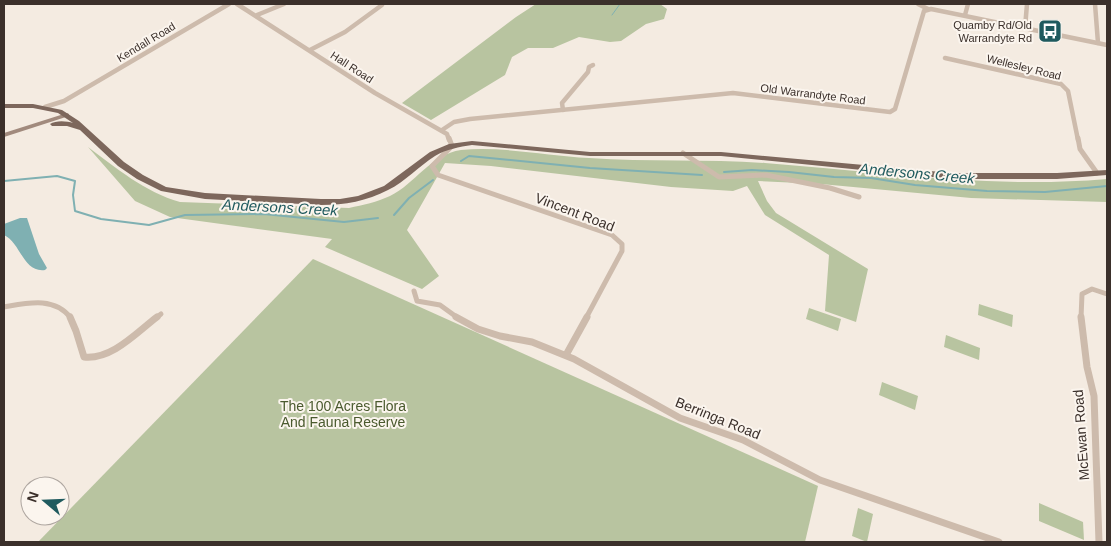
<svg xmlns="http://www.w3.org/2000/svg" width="1111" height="546" font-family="Helvetica,sans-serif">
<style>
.green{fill:#b8c4a0}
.water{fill:#7fb0b2}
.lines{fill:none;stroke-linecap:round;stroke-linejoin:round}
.stream-far1{stroke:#7fb0b2;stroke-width:1}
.stream{stroke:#7fb0b2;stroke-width:2}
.street-far2{stroke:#cdbbac;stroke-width:4.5}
.street-far1{stroke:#cdbbac;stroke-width:5}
.street{stroke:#cdbbac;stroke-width:7}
.secondary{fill:#a18a7d;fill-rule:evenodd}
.primary{fill:#7d675c;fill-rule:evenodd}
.labels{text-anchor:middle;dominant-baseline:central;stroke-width:4;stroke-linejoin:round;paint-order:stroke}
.far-poi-label{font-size:11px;fill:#3b302b;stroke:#fbf5ee;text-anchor:end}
.far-street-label{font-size:11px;fill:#3b302b;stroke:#fbf5ee}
.street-label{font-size:14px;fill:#3b302b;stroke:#fbf5ee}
.park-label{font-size:14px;fill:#4a5a2e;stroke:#fbf5ee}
.water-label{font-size:15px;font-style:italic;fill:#1f5a5e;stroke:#fbf5ee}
</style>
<rect width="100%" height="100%" fill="#f4ebe1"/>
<!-- green -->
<g class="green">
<path d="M536 4H660L667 9 664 19 646 24 621 41 610 42 579 37 553 48H528L512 57 505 75 431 120 402 103 516 17Z"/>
<path d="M88 147C116 168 145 192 180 202L349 208C363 205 377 202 390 196 415 184 431 154 461 150 503 146 547 156 589 158 648 162 707 159 765 163 881 172 990 189 1107 179V202L971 198 821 184 758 181 767 201 776 213 868 269 856 322 825 311 829 255 765 215 747 186 733 191 671 187 491 166 445 163 407 230 439 276 422 289 325 247 332 239 170 217 135 201Z"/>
<path d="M313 259 818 486 805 542H38Z"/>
<path d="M979 304 1013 315 1012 327 978 315Z"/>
<path d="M809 308 841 319 838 331 806 319Z"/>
<path d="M946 335 980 348 979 360 944 347Z"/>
<path d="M882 382 918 396 915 410 879 395Z"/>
<path d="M1039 503 1083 522 1084 540 1039 521Z"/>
<path d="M858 508 873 514 867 542 852 536Z"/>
</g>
<!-- water -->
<path class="water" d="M20 218H27L39 254 47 268 45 270C23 273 21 243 4 235V224Z"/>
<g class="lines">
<!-- stream-far1 -->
<path class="stream-far1" d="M612 15 620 4"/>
<!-- stream -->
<g class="stream">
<path d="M461 161 469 156 590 168 702 175"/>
<path d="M724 172 752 170 789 172 834 177 871 178 915 185 987 191 1045 192 1107 186"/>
<path d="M4 181 57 176 75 181 73 195 75 211 101 219 149 225 185 215 264 214 344 222 378 218"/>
<path d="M394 215 409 198 433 180"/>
</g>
<!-- street-far2 -->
<g class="street-far2">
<path d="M237 4 375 93 447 134 449 140"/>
<path d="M918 4 928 9"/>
<path d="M1095 4 1098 43"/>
<path d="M257 15 284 4"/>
<path d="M965 15 968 4"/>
<path d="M1025 28 1027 4"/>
<path d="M310 50 345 32 382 5 380 4"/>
<path d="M945 58 1061 84 1068 91 1078 140"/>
<path d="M45 107 64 101 229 4"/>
<path d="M563 110 562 103 588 72 589 67 593 65"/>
<path d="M442 130 454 122 470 119 733 93 890 112 895 109 924 11 931 9 1107 45"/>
</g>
<!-- street-far1 -->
<g class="street-far1">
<path d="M449 138 452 146 432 166 438 175 612 235 622 244V251L586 318"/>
<path d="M1078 138 1080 149 1097 173"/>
<path d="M683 153 719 177 766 175 830 188 859 197"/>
<path d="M414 291 417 301 440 305 458 318"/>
<path d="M4 307C27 303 54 296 71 318"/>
<path d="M156 318 161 314"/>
<path d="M1081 318 1082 294 1092 289 1107 294"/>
</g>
<!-- street -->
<g class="street">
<path d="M70 317 76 331 84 357C112 360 137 332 157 317"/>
<path d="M456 317 478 329 500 336 532 342 574 359 680 418 743 440 820 480 999 542"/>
<path d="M1081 317 1087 367 1094 396 1099 542"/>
<path d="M566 355 587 317"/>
</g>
<!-- secondary -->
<path class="secondary" d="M67 113 69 114V116L4 137V133Z"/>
<!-- primary -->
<path class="primary" d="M4 104H33L62 110 79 121 124 162 143 175 166 187 205 193 321 199H340L358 196 384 186 430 152 449 144 472 141 590 152H721L952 173H1057L1107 170V175L1057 179H952L721 156H590L472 145C459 147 447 149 435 156 419 166 405 182 388 190 367 201 345 205 321 205L205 199 161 191 137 179 118 166 80 130 67 126H52L50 124C56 120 67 121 73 123L58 113 33 108H4Z"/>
</g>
<!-- icons -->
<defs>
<g id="bus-square" transform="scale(1.25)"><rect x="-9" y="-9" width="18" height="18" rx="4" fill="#1f5a5e" stroke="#fbf5ee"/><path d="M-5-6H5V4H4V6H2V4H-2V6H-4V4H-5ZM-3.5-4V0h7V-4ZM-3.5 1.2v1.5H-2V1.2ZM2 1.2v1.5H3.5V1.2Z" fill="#fff"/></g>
</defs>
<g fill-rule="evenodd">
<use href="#bus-square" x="1050" y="31"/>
</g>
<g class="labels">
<!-- far-poi labels -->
<g class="far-poi-label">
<text x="1032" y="25">Quamby Rd/Old<tspan x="1032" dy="13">Warrandyte Rd</tspan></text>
</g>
<!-- far-street labels -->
<g class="far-street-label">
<text transform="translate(146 42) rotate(-31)">Kendall Road</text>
<text transform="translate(352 67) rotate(33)">Hall Road</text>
<text transform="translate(1024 67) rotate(14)">Wellesley Road</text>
<text transform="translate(813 94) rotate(7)">Old Warrandyte Road</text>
</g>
<!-- street labels -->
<g class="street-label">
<text transform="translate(575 212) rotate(21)">Vincent Road</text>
<text transform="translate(718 418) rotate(22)">Berringa Road</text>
<text transform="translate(1081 435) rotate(-94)">McEwan Road</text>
</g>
<!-- park labels -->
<g class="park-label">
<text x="343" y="406">The 100 Acres Flora<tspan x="343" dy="16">And Fauna Reserve</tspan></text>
</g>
<!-- water labels -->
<g class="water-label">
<text transform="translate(917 173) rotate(5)">Andersons Creek</text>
<text transform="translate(280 207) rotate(3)">Andersons Creek</text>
</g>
</g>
<!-- border -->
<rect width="1111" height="546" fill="none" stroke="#3b302b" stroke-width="10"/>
<!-- north arrow -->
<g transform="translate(45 501) rotate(289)"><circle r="24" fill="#fbf5ee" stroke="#aea6a0"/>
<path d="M0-4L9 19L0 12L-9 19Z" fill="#1f5a5e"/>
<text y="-8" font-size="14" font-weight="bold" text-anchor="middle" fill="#3b302b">N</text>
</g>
</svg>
